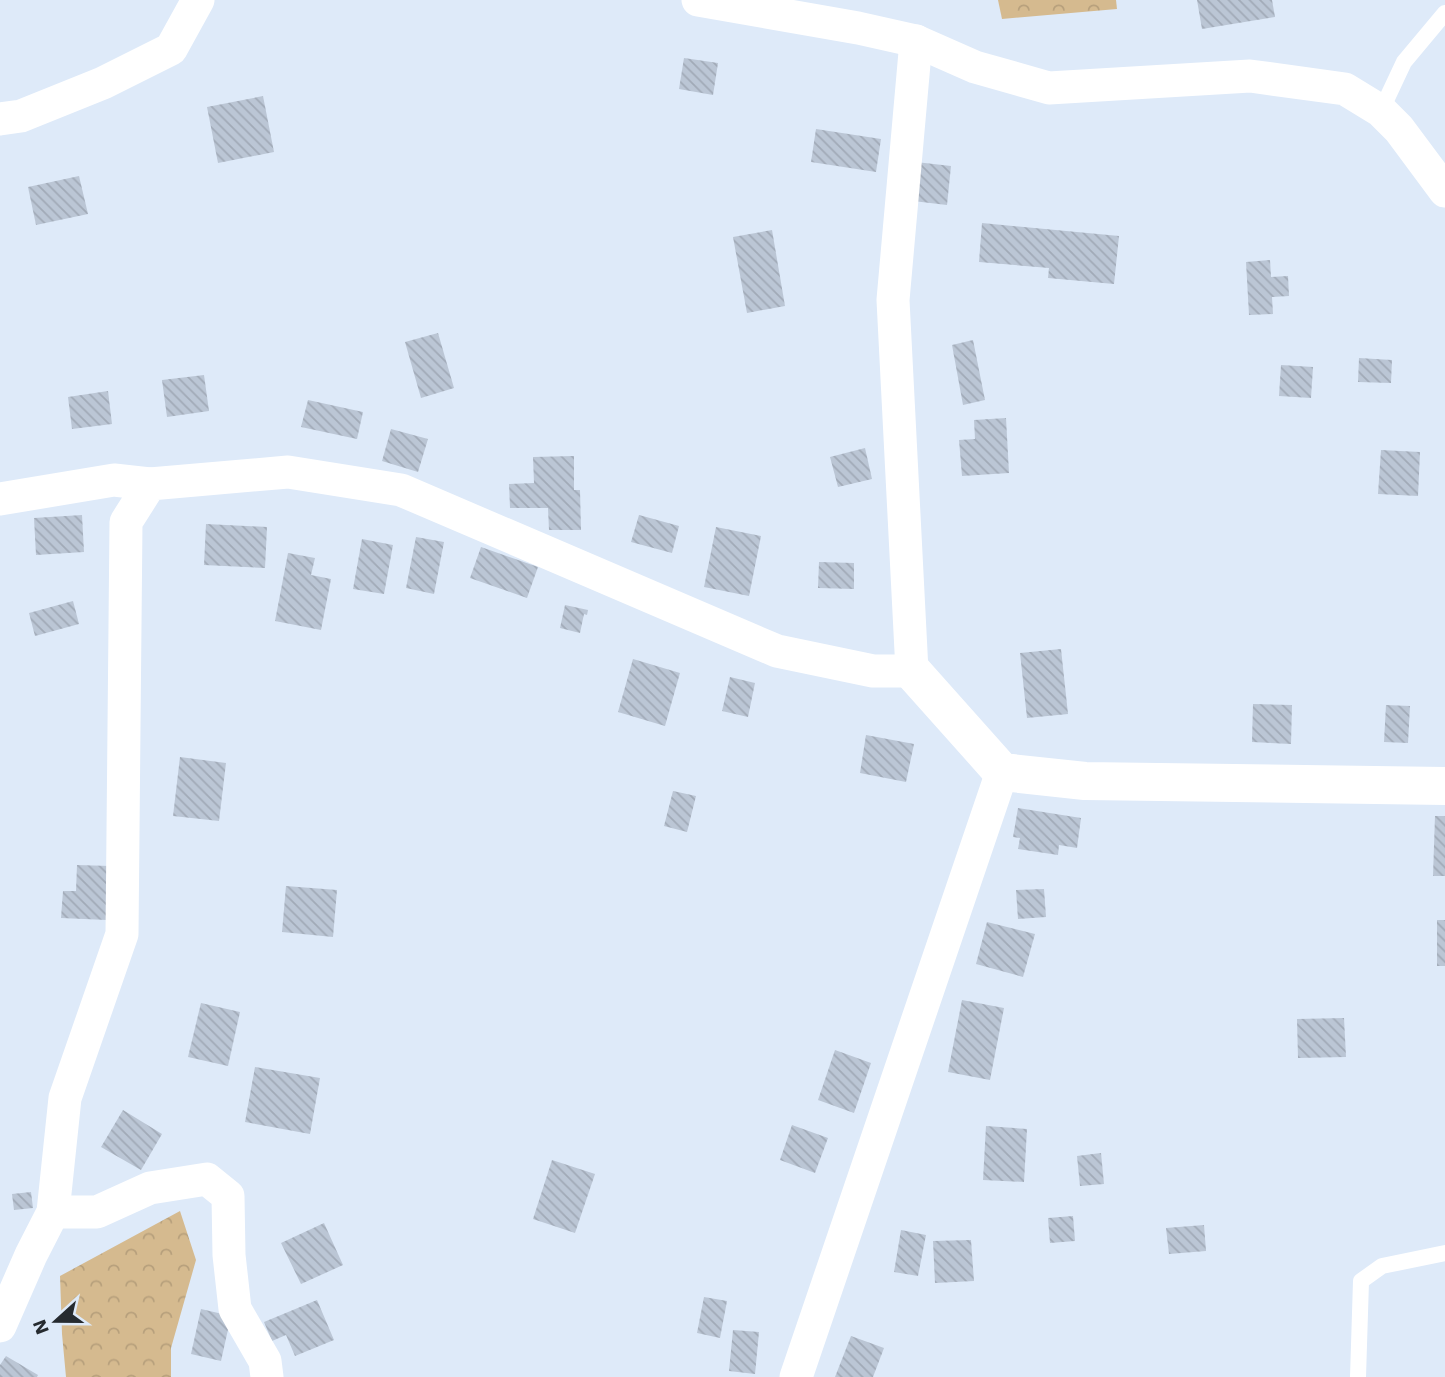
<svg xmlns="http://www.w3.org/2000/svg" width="1445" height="1377" font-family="'Work Sans',sans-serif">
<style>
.forest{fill:url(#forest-crowns)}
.building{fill:url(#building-back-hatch)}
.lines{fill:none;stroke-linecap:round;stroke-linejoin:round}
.service{stroke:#fff;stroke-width:16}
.minor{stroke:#fff;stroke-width:33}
.tertiary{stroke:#fff;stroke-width:38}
</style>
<defs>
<pattern id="forest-crowns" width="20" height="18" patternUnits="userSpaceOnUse" patternTransform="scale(1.75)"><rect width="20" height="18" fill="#d5ba8f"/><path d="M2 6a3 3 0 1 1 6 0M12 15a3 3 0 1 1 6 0" fill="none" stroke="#b7a07c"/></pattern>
<pattern id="building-back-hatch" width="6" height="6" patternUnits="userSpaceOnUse" patternTransform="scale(1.75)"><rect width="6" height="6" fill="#bbc6d5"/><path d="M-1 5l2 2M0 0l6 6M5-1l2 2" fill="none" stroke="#a1aab7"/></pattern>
</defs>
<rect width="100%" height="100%" fill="#deeaf9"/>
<!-- forest -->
<g class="forest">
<path d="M998 0H1116L1117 9 1002 19Z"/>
<path d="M180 1211 196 1260 171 1348V1377H66L62 1334 60 1276Z"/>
</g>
<!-- building -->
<g class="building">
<path d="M1197 0H1272L1275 17 1202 29Z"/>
<path d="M684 58 718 63 713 95 679 89Z"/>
<path d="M263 96 274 152 218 163 207 107Z"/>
<path d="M816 129 881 139 876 172 811 162Z"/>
<path d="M916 162 951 166 947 205 913 201Z"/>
<path d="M79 176 88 214 36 225 28 187Z"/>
<path d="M982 223 1119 236 1114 284 1048 278 1049 268 979 262Z"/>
<path d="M772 230 785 306 747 313 733 237Z"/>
<path d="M1270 260 1271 277 1288 276 1289 296 1272 297 1273 314 1249 315 1246 262Z"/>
<path d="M438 333 454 388 421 398 405 342Z"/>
<path d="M973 340 985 400 963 405 952 345Z"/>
<path d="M1359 358 1392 360 1391 383 1358 382Z"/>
<path d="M1281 365 1313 367 1311 398 1279 396Z"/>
<path d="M204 375 209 411 167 417 162 380Z"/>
<path d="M108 391 112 424 72 429 68 397Z"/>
<path d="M308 400 363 412 357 439 301 427Z"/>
<path d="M1006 418 1009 473 962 476 959 440 975 439 974 420Z"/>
<path d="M391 429 428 439 418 472 382 461Z"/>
<path d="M865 448 872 479 838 487 830 457Z"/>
<path d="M1381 450 1420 452 1418 496 1378 494Z"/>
<path d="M574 456V490H580L581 530H549L548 508H510L509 484 534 483 533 457Z"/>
<path d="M82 515 84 552 36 555 34 518Z"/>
<path d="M639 515 679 526 672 553 631 542Z"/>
<path d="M206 524 267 527 265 568 204 565Z"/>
<path d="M716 527 761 536 749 596 704 587Z"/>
<path d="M416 537 444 542 434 594 406 588Z"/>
<path d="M362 539 393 545 384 594 353 589Z"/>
<path d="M481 547 538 567 527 598 470 578Z"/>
<path d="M288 553 315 558 311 575 331 579 321 630 275 621Z"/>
<path d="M819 562 854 563V589L818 588Z"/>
<path d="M73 601 79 624 35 636 29 613Z"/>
<path d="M565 605 588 610 587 615 584 614 580 633 560 628Z"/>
<path d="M1061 649 1068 714 1027 718 1020 653Z"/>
<path d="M633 659 680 673 665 726 618 712Z"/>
<path d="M730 677 755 683 748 717 722 711Z"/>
<path d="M1253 704 1292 705 1291 744 1252 742Z"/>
<path d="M1386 705 1410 706 1408 743 1384 742Z"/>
<path d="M866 735 914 744 906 782 860 773Z"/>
<path d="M180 757 226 763 219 821 173 816Z"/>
<path d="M673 791 696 796 687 832 664 826Z"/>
<path d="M1018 808 1081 818 1077 848 1059 845 1058 855 1018 849 1020 838 1013 837Z"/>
<path d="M1435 816H1445V876H1433Z"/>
<path d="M77 865 110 866 107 920 61 918 63 891H76Z"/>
<path d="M286 886 337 890 333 937 282 932Z"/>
<path d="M1044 889 1046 917 1018 919 1016 890Z"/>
<rect x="1437" y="920" width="8" height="46"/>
<path d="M987 922 1035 934 1023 977 976 964Z"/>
<path d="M962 1000 1004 1008 990 1080 948 1072Z"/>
<path d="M201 1003 240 1012 228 1066 188 1057Z"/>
<path d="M1344 1018 1346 1057 1298 1058 1297 1019Z"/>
<path d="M835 1050 871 1063 854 1113 818 1100Z"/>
<path d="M255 1067 320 1078 310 1134 245 1122Z"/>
<path d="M123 1110 162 1134 141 1170 101 1147Z"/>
<path d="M792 1125 828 1138 815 1173 780 1160Z"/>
<path d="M986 1126 1027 1129 1024 1182 983 1180Z"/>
<path d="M1101 1153 1104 1184 1080 1186 1077 1156Z"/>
<path d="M552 1160 595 1174 575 1233 533 1219Z"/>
<path d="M31 1192 33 1208 14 1210 12 1194Z"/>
<path d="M1073 1216 1075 1241 1050 1243 1048 1218Z"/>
<path d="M324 1223 343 1265 301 1284 281 1243Z"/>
<path d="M1204 1225 1206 1251 1169 1254 1166 1228Z"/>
<path d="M901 1230 926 1235 918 1276 894 1272Z"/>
<path d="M971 1240 974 1281 935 1283 933 1241Z"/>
<path d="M704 1297 727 1301 720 1338 697 1333Z"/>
<path d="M317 1300 334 1340 295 1356 286 1335 272 1341 264 1322Z"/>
<path d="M201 1309 231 1316 221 1361 191 1354Z"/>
<path d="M733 1330 759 1332 755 1374 729 1371Z"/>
<path d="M851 1336 884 1348 873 1377H835Z"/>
<path d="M6 1356 38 1375 37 1377H0V1365Z"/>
</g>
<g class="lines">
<!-- service -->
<g class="service">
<path d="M1381 111 1404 62 1445 13"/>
<path d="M1358 1377 1361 1281 1382 1266 1445 1253"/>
</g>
<!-- minor -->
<g class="minor">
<path d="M698 0 858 28 916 41 975 67 1049 88 1250 76 1345 89 1381 111 1399 129 1445 191"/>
<path d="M0 119 21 116 103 83 171 49 198 0"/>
<path d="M0 499 114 480 150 484"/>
<path d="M53 1212H97L150 1188 207 1179 228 1196 229 1255 235 1309 265 1361 267 1377"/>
<path d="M0 1326 31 1255 53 1212 65 1098 122 934 126 522 150 484 288 472 401 490 777 651 873 671H912L893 300 916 41"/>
<path d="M796 1377 1002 772"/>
</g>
<!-- tertiary -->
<path class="tertiary" d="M912 671 1002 772 1085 781 1445 786"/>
</g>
<!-- north arrow -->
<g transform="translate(56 1321) rotate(249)" stroke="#deeaf9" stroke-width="5" paint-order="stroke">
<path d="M0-5L12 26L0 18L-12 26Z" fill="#262b30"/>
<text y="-10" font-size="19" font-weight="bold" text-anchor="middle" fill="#262b30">N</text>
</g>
</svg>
